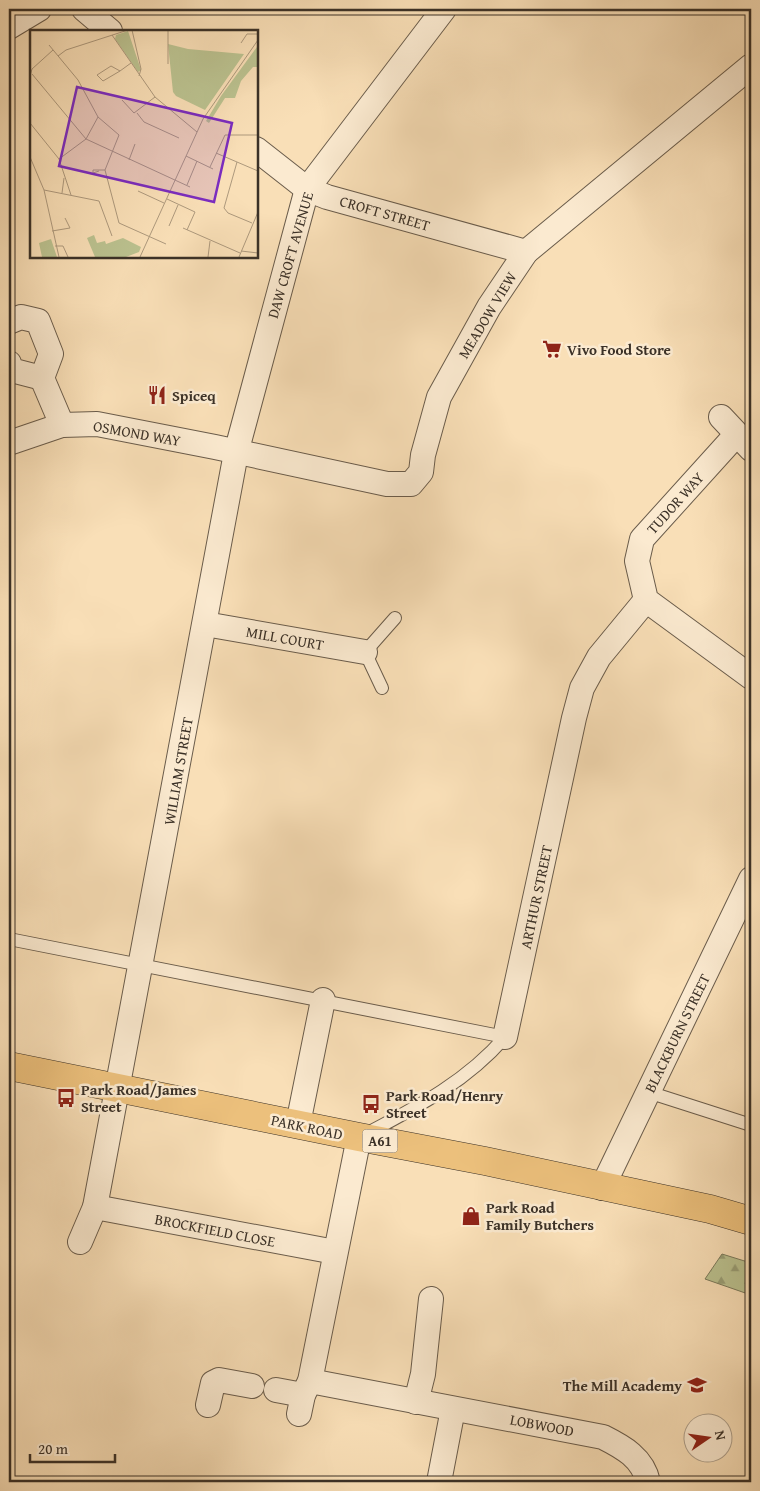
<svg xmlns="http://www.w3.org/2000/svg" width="760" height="1491" font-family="'Gentium Book Plus',serif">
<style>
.forest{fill:url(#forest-firs);stroke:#7b7a5c}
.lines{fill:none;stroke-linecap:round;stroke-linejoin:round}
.lane-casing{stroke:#6a5c4b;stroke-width:14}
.street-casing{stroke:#6a5c4b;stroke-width:26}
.highway-casing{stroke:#3b3127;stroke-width:29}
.lane{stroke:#fbead0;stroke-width:12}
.street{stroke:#fbead0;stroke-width:24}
.highway{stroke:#ecc07c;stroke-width:28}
.labels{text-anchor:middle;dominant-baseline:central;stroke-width:5;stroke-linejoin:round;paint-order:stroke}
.shield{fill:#fbead0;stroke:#75685a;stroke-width:1}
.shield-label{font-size:14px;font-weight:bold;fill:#3b3127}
.street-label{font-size:15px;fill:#3b3127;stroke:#fbead0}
.poi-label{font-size:15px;font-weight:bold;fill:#3b3127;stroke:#fbead0;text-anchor:start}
.inset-road{fill:none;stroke:#ad997d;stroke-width:1}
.view{fill:#7b2cbf;fill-opacity:0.15;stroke:#7b2cbf;stroke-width:2.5}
.inset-edge{fill:none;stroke:#3b3127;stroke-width:2.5}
</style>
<defs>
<pattern id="forest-firs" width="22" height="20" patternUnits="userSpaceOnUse" patternTransform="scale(1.25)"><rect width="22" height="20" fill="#bbc290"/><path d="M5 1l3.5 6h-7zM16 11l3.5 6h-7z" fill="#999e76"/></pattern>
</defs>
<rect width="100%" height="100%" fill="#f9dfb7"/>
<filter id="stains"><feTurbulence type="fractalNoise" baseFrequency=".004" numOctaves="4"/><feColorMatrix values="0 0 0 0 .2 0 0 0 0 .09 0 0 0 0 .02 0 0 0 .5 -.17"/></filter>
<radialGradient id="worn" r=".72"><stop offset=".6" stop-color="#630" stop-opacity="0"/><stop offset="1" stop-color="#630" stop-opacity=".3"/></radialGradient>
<!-- forest -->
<path class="forest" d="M722 1254 751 1263V1295L705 1279Z"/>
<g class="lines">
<!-- lane casing -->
<g class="lane-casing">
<g id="lane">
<path d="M382 688 365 652 395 618"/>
<path d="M9 939 505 1037C466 1082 417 1107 364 1135"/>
<path d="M648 1092 751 1125"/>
</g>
</g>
<!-- street casing -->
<g class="street-casing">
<g id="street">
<path d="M84 9 110 31"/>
<path d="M9 27 39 9"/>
<path d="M256 149 307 189 327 197 526 252"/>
<path d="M9 322 21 317 38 321 51 354 42 378 62 425"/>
<path d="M9 363 11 370 42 378"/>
<path d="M721 417 751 449"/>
<path d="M736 435 642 539 637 561 646 600 751 677"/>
<path d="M9 443 62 425 97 424 215 447 387 484H411L421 472 423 455 439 397 489 307 526 252 751 66"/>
<path d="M205 624 365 652"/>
<path d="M505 1037 574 718 582 688 599 657 646 600"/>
<path d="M298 1124 323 1000"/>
<path d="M602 1188 751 879"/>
<path d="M95 1207 335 1252"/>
<path d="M80 1242 95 1207 236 453 307 189 444 9"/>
<path d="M310 1381 603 1437C623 1447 643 1458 648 1482"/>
<path d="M276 1390 303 1395"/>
<path d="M416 1402 423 1374 431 1299"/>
<path d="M208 1405 213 1383 219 1380 252 1386"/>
<path d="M299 1414 303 1395 310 1381 359 1137"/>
<path d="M439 1482 453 1409"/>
</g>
</g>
<!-- highway casing -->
<g class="highway-casing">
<path id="highway" d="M9 1066 359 1137 485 1161 710 1209 751 1221"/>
</g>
<!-- lane -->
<use href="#lane" class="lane"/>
<!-- street -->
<use href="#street" class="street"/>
<!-- highway -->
<use href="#highway" class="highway"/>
</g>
<!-- icons -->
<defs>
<g id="supermarket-bare" transform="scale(1.5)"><path d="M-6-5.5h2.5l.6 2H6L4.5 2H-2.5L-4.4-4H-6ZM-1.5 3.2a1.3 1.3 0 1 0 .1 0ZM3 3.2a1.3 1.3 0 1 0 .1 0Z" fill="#8f2418" stroke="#fbead0" stroke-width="2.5" paint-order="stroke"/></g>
<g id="restaurant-bare" transform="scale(1.5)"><path d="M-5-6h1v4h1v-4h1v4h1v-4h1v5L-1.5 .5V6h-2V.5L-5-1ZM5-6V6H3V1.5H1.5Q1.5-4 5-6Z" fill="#8f2418" stroke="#fbead0" stroke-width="2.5" paint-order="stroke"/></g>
<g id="bus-bare" transform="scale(1.5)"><path d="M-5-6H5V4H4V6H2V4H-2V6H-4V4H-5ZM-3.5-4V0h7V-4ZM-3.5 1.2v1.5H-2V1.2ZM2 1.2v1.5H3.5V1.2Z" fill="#8f2418" stroke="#fbead0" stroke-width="2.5" paint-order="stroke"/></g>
<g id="shop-bare" transform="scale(1.5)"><path d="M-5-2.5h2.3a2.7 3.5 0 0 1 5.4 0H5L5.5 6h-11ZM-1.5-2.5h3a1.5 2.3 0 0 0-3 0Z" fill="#8f2418" stroke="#fbead0" stroke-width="2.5" paint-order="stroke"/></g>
<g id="school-bare" transform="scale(1.5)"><path d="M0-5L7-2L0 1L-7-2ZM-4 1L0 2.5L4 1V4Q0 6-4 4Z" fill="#8f2418" stroke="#fbead0" stroke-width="2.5" paint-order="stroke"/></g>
</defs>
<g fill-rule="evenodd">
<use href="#supermarket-bare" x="552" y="349"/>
<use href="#restaurant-bare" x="157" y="395"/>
<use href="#bus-bare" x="66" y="1098"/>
<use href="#bus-bare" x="371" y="1104"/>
<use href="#shop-bare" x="471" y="1216"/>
<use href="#school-bare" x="697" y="1385"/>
</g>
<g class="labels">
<!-- shield labels -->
<rect class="shield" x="362.5" y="1129.5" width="35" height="23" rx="4"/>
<g class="shield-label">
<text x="380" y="1141">A61</text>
</g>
<!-- street labels -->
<g class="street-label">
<text transform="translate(385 213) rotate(16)">CROFT STREET</text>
<text transform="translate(290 255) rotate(-74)">DAW CROFT AVENUE</text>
<text transform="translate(487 315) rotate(-59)">MEADOW VIEW</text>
<text transform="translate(137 433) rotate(10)">OSMOND WAY</text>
<text transform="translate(675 503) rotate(-48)">TUDOR WAY</text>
<text transform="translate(285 638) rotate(10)">MILL COURT</text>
<text transform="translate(178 771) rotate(-80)">WILLIAM STREET</text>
<text transform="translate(536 897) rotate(-78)">ARTHUR STREET</text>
<text transform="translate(677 1033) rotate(-64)">BLACKBURN STREET</text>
<text transform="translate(307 1127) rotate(12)">PARK ROAD</text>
<text transform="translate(215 1230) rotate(11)">BROCKFIELD CLOSE</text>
<text transform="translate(542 1425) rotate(11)">LOBWOOD</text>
</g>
<!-- poi labels -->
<g class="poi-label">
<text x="567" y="349">Vivo Food Store</text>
<text x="172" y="395">Spiceq</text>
<text x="81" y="1089">Park Road/James<tspan x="81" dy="17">Street</tspan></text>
<text x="386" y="1095">Park Road/Henry<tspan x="386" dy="17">Street</tspan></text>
<text x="486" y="1207">Park Road<tspan x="486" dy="17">Family Butchers</tspan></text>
<text x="682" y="1385" text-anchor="end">The Mill Academy</text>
</g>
</g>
<!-- overview -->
<g transform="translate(30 30)">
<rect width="228" height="228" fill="#f9dfb7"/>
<path d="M98 1 111 40 108 42 85 9 86 5Z" fill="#bbc290"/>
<path d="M227 17V37H223L211 51 205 68H195L179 93 176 91 191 66ZM21 209 27 227H12L9 213Z" fill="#bbc290"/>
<path d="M138 14 158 19 214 24 175 80 146 66 143 62Z" fill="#bbc290"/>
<path d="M169 23 190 31 174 68 153 60ZM64 205 67 213 75 211 76 214 93 208 111 217 109 222 96 227H65L57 208Z" fill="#bbc290"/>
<path class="inset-road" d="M102 0 111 39 109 46M82 5 125 67 167 102M211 13 217 4H228M19 15 48 50 68 87 89 105 75 140 89 193M28 26 36 20 98 0M138 34V0M90 41 81 36 67 45 73 51 90 41 101 33M2 44 56 109 160 157M0 46 2 39 23 20M92 70 104 83 125 67M107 83 114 92 149 108M0 93 29 129 41 165M186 123 228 141M156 126 183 139M0 127 14 160 29 227M29 129 56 109 68 87M99 130 105 114M207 132 194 178 198 183 222 193M180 137 195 105H228M69 141 63 143V140H75M157 155 167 131M14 160 69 171 82 206M108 161 134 173M32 163 34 148M137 169 165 182 157 200M89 193 136 214M139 196 148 175M153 198 210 223M22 201 40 198 35 188M25 216H33L38 227M211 221 228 223M110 227 173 89 228 10M178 227 180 211M209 227 228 182"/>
<path class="view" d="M47 57 202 93 184 172 29 136Z"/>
<rect width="228" height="228" class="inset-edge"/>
</g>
<!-- margin -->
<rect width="760" height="1491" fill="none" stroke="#f9dfb7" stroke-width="30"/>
<rect x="10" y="10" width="740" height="1471" fill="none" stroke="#3b3127" stroke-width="2.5"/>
<rect x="15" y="15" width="730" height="1461" fill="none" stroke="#3b3127"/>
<!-- north arrow -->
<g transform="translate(708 1438) rotate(77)"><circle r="24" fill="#fbead0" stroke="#aea08c"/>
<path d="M0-4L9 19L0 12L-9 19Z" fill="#8f2418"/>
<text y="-8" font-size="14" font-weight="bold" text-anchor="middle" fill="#3b3127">N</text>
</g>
<!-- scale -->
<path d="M30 1454v8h85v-8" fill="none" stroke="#3b3127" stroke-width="2.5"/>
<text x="38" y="1454" font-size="15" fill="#3b3127" stroke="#fbead0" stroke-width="4" paint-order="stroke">20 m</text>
<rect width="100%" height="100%" filter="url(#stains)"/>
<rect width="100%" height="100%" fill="url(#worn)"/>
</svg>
